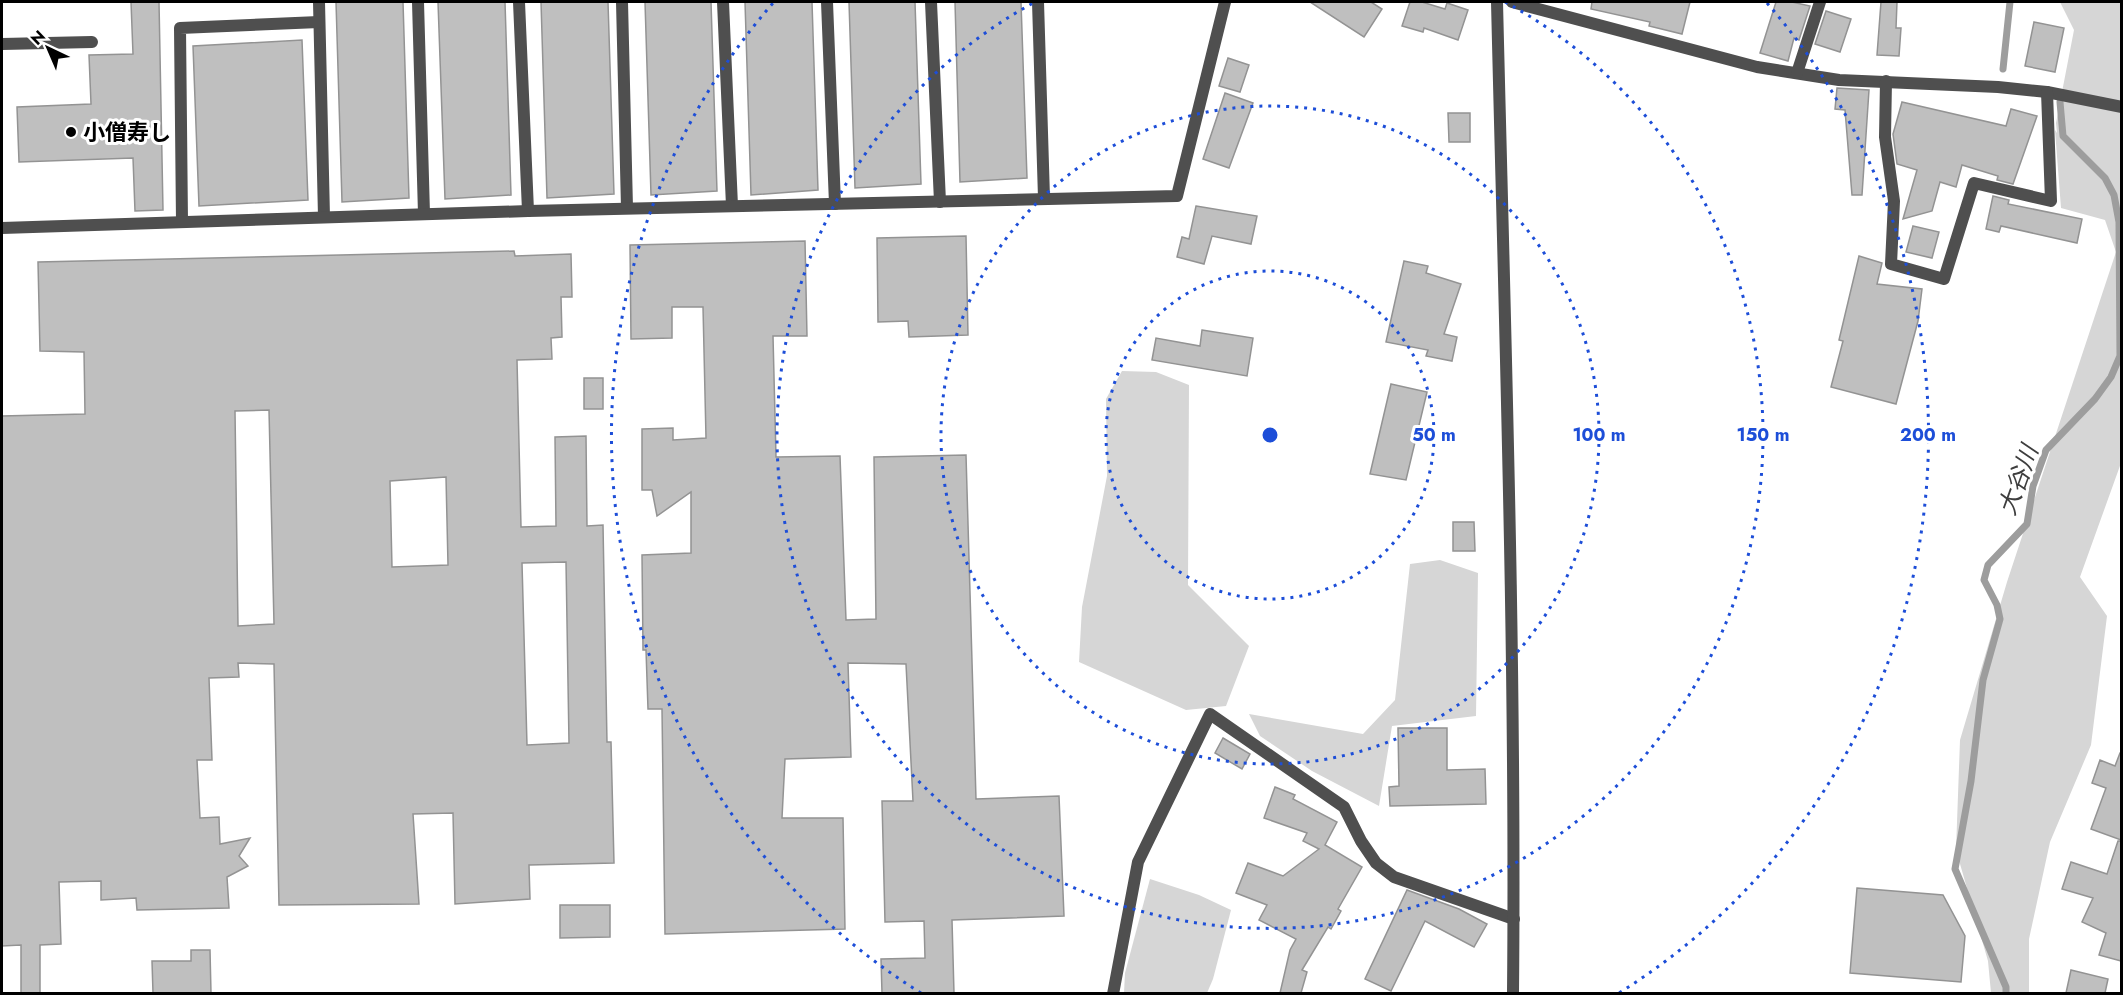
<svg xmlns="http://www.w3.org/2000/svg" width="2123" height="995" font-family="Jost,'Noto Sans JP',sans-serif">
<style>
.green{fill:#d6d6d6}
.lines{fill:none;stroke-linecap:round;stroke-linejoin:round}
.stream{stroke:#9d9d9d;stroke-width:7}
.building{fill:#bfbfbf;stroke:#939393;stroke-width:1.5;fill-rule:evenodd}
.minor{stroke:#4f4f4f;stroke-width:12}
.tertiary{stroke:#4f4f4f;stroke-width:12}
.ring{fill:none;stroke:#1d4ed8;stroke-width:3;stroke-dasharray:3 6}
.poi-dot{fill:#000;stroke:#fff;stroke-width:2}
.labels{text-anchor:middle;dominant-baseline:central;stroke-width:6;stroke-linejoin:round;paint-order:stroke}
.poi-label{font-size:22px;font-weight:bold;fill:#000;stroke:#fff;text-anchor:start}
.water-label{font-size:24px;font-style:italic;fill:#3e3e3e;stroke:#fff}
.centre{fill:#1d4ed8;stroke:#fff;stroke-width:3}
.ring-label{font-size:18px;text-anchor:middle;font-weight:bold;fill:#1d4ed8;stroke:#fff;stroke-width:6;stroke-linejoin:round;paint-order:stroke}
</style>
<rect width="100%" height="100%" fill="#fff"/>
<!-- green -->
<g class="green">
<path d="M2060 2H2121V463L2080 577 2107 616 2091 745 2050 842 2029 939V993H1991L1988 961 1956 850 1960 740 2007 582 2116 252 2105 220 2061 208 2055 130 2057 133 2056 123 2074 30Z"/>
<path d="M1122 371 1156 372 1189 385 1188 585 1249 646 1226 706 1186 710 1079 662 1082 607 1107 476 1106 399Z"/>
<path d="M1440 560 1478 573 1476 716 1392 726 1379 806 1312 771 1260 736 1249 714 1363 734 1395 700 1410 564Z"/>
<path d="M1150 879 1199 895 1231 910 1213 979 1207 993H1124L1125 973Z"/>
</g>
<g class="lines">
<!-- stream -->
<g class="stream">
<path d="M2003 69 2010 2"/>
<path d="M2006 994V987L1955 869 1971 781 1983 680 2000 619 1997 605 1984 580 1988 565 2027 524 2033 486 2046 450 2095 399 2111 377 2120 356 2119 222 2114 195 2105 178 2063 136 2060 102"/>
</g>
</g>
<!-- building -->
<g class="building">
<path d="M131 2H159L163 210 135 211 133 158 19 162 17 107 91 104 89 55 133 54Z"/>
<path d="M336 2H403L409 198 342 202Z"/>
<path d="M438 2H505L511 195 445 199Z"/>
<path d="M541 2H608L614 194 547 198Z"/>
<path d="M645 2H711L717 191 651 195Z"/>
<path d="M745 2H812L818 190 751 195Z"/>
<path d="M849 2H915L921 184 855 188Z"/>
<path d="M955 2H1021L1027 178 960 182Z"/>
<path d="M1310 2H1371L1382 9 1364 37Z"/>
<path d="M1410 2H1422L1445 9 1447 3 1468 10 1458 40 1424 28 1423 32 1402 26Z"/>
<path d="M1592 2H1690L1682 34 1649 26 1650 22 1591 9Z"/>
<path d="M1776 2H1792L1810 6 1799 40 1794 38 1788 61 1760 53Z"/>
<path d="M1881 2H1897L1896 28H1901L1899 56 1877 55Z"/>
<path d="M1826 11 1851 19 1840 52 1815 44Z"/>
<path d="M2034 22 2064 28 2055 72 2025 66Z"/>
<path d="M302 40 308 200 199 206 193 46Z"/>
<path d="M1228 58 1249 65 1240 92 1219 86Z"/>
<path d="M1837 88 1869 90 1862 195H1852L1845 110 1835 109Z"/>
<path d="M1225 93 1253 103 1229 168 1203 159Z"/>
<path d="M1902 102 2006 126 2011 109 2037 116 2013 184 1997 180 1998 176 1962 165 1956 187 1940 182 1932 211 1903 219 1917 170 1897 164 1893 134Z"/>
<path d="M1448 113H1470V142H1449Z"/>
<path d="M1993 196 2009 200 2008 204 2082 219 2077 243 2001 226 1999 232 1986 229Z"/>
<path d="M1196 206 1257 216 1251 244 1212 236 1204 264 1177 257 1182 237 1189 239Z"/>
<path d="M1913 226 1939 232 1932 258 1906 252Z"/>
<path d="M966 236 968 335 909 337 908 321 878 322 877 238Z"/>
<path d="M805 241 807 336H773L776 457 840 456 846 620 876 619 874 457 966 455 976 799 1059 796 1064 916 952 920 954 993H882L881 959 925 958 924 921 885 922 882 801H913L906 664 848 663 851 757 785 759 782 818H843L845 929 665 934 662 709H648L646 650H643L642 555 691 553V492L657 516 652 490H642V429L673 428V440L706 438 703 307H672V338L631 339 630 245Z"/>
<path d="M514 251 515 256 571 254 572 297H561L562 337 551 338 552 359 517 360 521 527 556 526 555 437 586 436 587 526 603 525 607 742H611L614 863 529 865 530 899 455 904 453 813 413 814 419 904 279 905 274 664 238 663 239 677 209 678 212 760H197L200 818 219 817 220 844 250 838 239 856 248 866 227 877 229 908 137 910 136 898 101 900V881L59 882 61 944 40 945V993H21V945L2 946V416L85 414 84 352 40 351 38 262ZM269 410 274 624 238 626 235 411ZM446 477 448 565 392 567 390 481ZM566 562 569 743 527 745 522 563Z"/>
<path d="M1859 256 1882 263 1877 284 1922 289 1918 321 1896 404 1831 387 1843 341 1839 340Z"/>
<path d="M1404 261 1428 266 1426 273 1461 284 1444 334 1457 337 1452 361 1426 356 1428 350 1386 342Z"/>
<path d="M1202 330 1253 338 1247 376 1152 360 1156 338 1200 346Z"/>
<rect x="584" y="378" width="19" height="31"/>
<path d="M1391 384 1427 392 1406 480 1370 474Z"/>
<path d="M1453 522H1474L1475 551H1453Z"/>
<path d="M1398 728H1447V770L1485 769 1486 804 1390 806 1389 787 1399 786Z"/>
<path d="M1223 738 1250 754 1242 769 1215 753Z"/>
<path d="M2120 753H2121V840L2091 829 2106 788 2092 783 2100 760 2115 766Z"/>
<path d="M1275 787 1295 795 1293 799 1337 822 1325 845 1362 867 1338 909 1341 911 1331 929 1328 927 1302 970 1307 972 1301 993H1280L1290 950 1296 939 1259 920 1267 905 1236 893 1248 863 1283 876 1319 849 1303 841 1307 833 1264 818Z"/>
<path d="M2118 841H2121V961L2099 955 2106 933 2082 922 2093 898 2062 889 2071 862 2107 874Z"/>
<path d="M1857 888 1943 895 1965 936 1961 982 1850 973Z"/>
<path d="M1407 890 1459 909 1487 924 1474 947 1425 921 1391 991 1365 979Z"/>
<path d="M560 905H610V937L560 938Z"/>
<path d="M191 950H210L211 993H153L152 961H191Z"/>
<path d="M2071 970 2108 979 2105 993H2066Z"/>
</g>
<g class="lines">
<!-- minor -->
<g class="minor">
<path d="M319 2 324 217"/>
<path d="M418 2 424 214"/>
<path d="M519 2 528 211"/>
<path d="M622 2 627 208"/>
<path d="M723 2 732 206"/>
<path d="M827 2 835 204"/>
<path d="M931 2 940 202"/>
<path d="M1038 2 1044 198"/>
<path d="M1512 2 1757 67 1839 80 1998 87 2047 92 2122 107"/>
<path d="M2 44 92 42"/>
<path d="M1797 73 1820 2"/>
<path d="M1886 81 1885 137 1894 201 1891 264 1944 279 1974 183 2051 201 2047 92"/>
<path d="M182 222 180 28 319 22"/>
<path d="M2 228 528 211 1177 196 1225 2"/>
<path d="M1113 994 1138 862 1210 714 1344 807 1361 841 1376 863 1394 877 1514 919"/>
</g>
<!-- tertiary -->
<path class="tertiary" d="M1497 2C1505 332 1516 663 1513 994"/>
</g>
<!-- distance rings -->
<g class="ring">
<circle cx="1270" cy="435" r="164"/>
<circle cx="1270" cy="435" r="329"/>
<path d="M1505 2A493 493 0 1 1 1035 2"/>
<path d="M921 993A658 658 0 0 1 773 3M1767 3A658 658 0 0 1 1619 993"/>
</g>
<!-- markers -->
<circle class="poi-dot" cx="71" cy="132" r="6"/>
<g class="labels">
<!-- poi labels -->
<g class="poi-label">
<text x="83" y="132">小僧寿し</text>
</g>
<!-- water labels -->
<g class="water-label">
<text transform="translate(2018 480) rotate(-70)">大谷川</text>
</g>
</g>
<circle cx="1270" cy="435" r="9" class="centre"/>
<g class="ring-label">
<text x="1434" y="441">50 m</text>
<text x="1599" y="441">100 m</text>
<text x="1763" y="441">150 m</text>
<text x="1928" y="441">200 m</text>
</g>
<!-- border -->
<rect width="2123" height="995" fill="none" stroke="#000000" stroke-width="6"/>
<!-- north arrow -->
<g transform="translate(48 48) rotate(316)" stroke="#ffffff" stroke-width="4.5" paint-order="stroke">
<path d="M0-4.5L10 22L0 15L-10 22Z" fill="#000000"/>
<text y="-9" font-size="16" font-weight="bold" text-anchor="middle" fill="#000000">N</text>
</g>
</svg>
